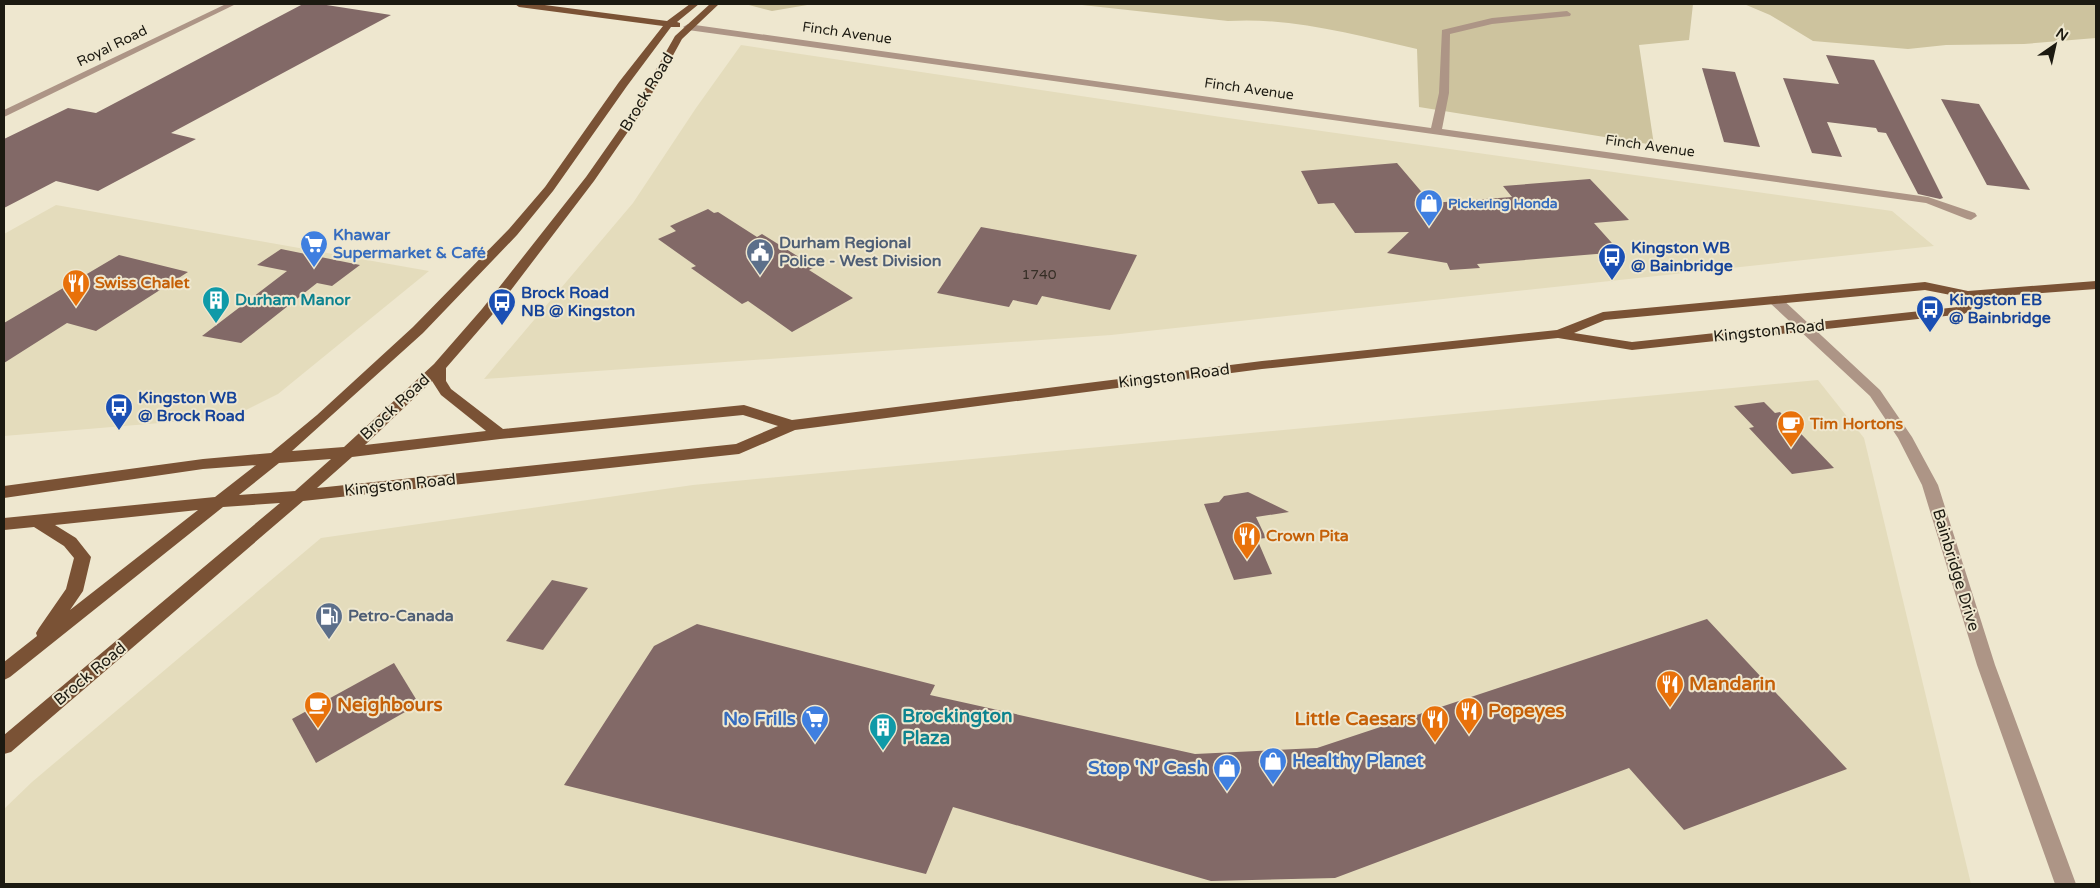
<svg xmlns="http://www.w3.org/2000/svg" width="2100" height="888" font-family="'Varela Round',sans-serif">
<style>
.built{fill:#e4dcbc}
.green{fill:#cdc39e}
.building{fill:#826967}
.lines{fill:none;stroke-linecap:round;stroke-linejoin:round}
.minor{fill:#ad9586;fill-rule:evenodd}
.major{fill:#7a5235;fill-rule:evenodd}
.labels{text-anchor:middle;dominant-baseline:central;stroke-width:4;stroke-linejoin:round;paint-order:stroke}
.far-street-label{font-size:14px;fill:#1c1a11;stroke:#eee7cf}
.far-shop-label{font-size:14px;font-weight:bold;fill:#366cbe;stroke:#eee7cf;text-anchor:start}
.number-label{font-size:14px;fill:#362e26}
.street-label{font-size:16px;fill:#1c1a11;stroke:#eee7cf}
.shop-label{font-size:16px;font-weight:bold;fill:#366cbe;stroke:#eee7cf;text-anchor:start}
.service-label{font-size:16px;font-weight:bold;fill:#4e5e75;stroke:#eee7cf;text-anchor:start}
.transit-label{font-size:16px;font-weight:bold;fill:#164399;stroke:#eee7cf;text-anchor:start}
.food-label{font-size:16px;font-weight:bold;fill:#c56008;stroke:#eee7cf;text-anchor:start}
.culture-label{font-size:16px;font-weight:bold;fill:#0d838f;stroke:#eee7cf;text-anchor:start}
.near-food-label{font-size:19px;font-weight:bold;fill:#c56008;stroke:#eee7cf;text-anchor:start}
.near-culture-label{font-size:19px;font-weight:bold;fill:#0d838f;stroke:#eee7cf;text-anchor:start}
.near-shop-label{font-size:19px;font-weight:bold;fill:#366cbe;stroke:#eee7cf;text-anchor:end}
</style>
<rect width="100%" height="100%" fill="#eee7cf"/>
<!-- built -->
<g class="built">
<path d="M741 45 1221 117 1892 211 1934 246 1111 335 484 379 633 203 696 108Z"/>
<path d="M56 205 429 271 278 394 232 417 4 436V234Z"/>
<path d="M1818 380 1864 438 1971 884H4V809L32 782 321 538 693 485Z"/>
</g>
<!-- green -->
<g class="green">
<path d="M745 4H813L772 11Z"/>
<path d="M1073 4H1693L1689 40 1639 45 1654 145 1419 107 1417 49C1355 35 1292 17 1228 21Z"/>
<path d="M1744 4H2096V38L2024 44 1946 45 1908 49 1813 41 1770 15Z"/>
</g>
<!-- building -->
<g class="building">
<path d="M303 4H320L391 15 171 133 196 139 98 191 56 181 4 208V139L68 108 96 113Z"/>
<path d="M1826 55 1874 60 1943 198 1940 199 1918 194 1886 133 1878 132 1876 128 1827 122 1842 157 1812 153 1783 78 1839 84Z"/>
<path d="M1702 68 1735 72 1760 147 1724 142Z"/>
<path d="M1941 99 1979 104 2030 190 1987 185Z"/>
<path d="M1397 163 1431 203 1512 197 1503 186 1590 179 1629 220 1594 223 1620 252 1477 264 1480 268 1450 270 1447 263 1387 253 1409 232 1355 233 1334 203 1318 204 1301 171Z"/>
<path d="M708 209 714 213 718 212 757 237 762 234 815 267 809 270 853 298 792 332 748 301 742 304 691 268 696 266 658 239 676 231 670 226Z"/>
<path d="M981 227 1137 255 1110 310 1042 296 1037 305 1013 300 1009 307 937 293Z"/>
<path d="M281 249 360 265 332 286 317 283 241 343 202 336 287 271 257 265Z"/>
<path d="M119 255 188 272 96 331 67 323 4 363V323Z"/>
<path d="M1764 402 1775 413 1780 412 1834 468 1792 474 1749 428 1754 427 1734 406Z"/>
<path d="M1248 492 1289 512 1256 517 1266 538 1257 539 1272 574 1234 580 1204 504 1219 502 1224 496Z"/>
<path d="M552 580 588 588 543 650 506 641Z"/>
<path d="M1707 619 1847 769 1684 830 1629 768 1335 878 1211 881 953 807 926 874 564 785 654 646 697 624 935 685 930 695 1195 754 1317 748Z"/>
<path d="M394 663 419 704 316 763 292 719Z"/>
</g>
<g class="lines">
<!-- minor -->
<g class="minor">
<path d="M226 4H236L4 117V110Z"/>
<path d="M1567 11 1571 14 1570 16 1492 24 1450 34 1449 93 1442 129 1928 197 1975 213 1977 216 1971 220 1967 219 1926 203 688 30 683 27 688 24 1431 128 1439 93 1442 30 1492 18Z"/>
<path d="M1775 296 1780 297 1880 390 1912 437 1938 485 1995 665 2076 884H2055L1977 665 1922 485 1898 438 1870 396 1770 303 1769 300Z"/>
</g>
<!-- major -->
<path class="major" d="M515 4H537L667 21 690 4H699L677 22 680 23V27H671L627 86 553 191 517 235 423 333 292 451 344 447 434 364 482 309 586 177 633 110 675 36 710 4H719L682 39 643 110 594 181 492 315 446 368V381L451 389 503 429 744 405 792 420 1262 361 1557 330 1603 312 1925 282 1968 291 2096 281V289L1974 298 1971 310 1964 314 1632 350 1558 338 1262 369 795 430 739 454 303 501 11 752 4 754V735L280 503 223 507 10 677 4 680V662L37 636 36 633 39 628 66 589 74 558 64 546 34 527 4 530V518L215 497 256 465 203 469 4 498V486L203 459 271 453 317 415 413 327 509 229 545 187 619 82 663 26 519 7ZM1925 290 1961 297 1958 307 1632 342 1574 333 1605 320ZM432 381 441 395 486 431 365 445ZM743 415 778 426 736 444 317 488 352 457 500 439ZM331 459 295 491 239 495 279 463ZM198 510 70 610 83 591 91 557 76 538 55 525Z"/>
</g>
<!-- icons -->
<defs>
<g id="shop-pin" transform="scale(1.4375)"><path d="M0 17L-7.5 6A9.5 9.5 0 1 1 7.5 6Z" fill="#3f7fe0" stroke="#eee7cf"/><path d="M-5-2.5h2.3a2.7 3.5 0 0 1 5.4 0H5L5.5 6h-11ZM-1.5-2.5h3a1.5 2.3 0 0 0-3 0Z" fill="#fff"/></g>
<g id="supermarket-pin" transform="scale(1.4375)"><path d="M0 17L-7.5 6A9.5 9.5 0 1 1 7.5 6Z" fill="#3f7fe0" stroke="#eee7cf"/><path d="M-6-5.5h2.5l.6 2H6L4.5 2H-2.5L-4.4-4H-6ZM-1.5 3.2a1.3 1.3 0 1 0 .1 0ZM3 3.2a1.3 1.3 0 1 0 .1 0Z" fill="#fff"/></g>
<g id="civic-pin" transform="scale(1.4375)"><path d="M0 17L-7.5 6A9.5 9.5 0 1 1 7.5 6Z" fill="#5c6f8a" stroke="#eee7cf"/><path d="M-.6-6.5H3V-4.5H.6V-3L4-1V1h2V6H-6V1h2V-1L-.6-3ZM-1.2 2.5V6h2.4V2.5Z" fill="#fff"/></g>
<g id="bus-pin" transform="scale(1.4375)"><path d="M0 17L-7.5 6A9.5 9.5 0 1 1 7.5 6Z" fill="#1a4fb4" stroke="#eee7cf"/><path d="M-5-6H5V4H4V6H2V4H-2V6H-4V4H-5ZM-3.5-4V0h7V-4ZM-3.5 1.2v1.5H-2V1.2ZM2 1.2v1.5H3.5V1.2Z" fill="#fff"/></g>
<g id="restaurant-pin" transform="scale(1.4375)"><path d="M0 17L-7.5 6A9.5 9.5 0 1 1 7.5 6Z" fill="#e8710a" stroke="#eee7cf"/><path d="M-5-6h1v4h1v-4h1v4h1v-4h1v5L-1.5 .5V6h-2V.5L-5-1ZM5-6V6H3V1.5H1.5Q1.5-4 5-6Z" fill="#fff"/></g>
<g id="building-pin" transform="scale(1.4375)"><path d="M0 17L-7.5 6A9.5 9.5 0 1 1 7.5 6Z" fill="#0f9aa8" stroke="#eee7cf"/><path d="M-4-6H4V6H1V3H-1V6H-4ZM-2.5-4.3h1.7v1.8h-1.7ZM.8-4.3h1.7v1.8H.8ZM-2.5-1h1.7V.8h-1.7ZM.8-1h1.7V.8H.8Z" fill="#fff"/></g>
<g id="cafe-pin" transform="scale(1.4375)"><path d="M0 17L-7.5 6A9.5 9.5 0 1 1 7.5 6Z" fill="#e8710a" stroke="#eee7cf"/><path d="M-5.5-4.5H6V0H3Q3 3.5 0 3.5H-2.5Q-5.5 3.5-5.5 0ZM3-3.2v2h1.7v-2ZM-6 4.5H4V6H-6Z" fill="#fff"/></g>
<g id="fuel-pin" transform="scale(1.4375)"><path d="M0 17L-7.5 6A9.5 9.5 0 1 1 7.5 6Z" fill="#5c6f8a" stroke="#eee7cf"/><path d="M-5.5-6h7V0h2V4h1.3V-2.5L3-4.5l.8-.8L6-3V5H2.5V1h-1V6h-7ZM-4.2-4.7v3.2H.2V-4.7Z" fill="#fff"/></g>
</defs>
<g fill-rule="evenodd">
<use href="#shop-pin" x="1429" y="203"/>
<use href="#supermarket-pin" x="314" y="244"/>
<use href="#civic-pin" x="760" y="252"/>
<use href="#bus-pin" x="1612" y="257"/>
<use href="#restaurant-pin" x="76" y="283"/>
<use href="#building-pin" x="216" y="300"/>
<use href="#bus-pin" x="502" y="302"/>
<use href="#bus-pin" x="1930" y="309"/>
<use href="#bus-pin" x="119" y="407"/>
<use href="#cafe-pin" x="1791" y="424"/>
<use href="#restaurant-pin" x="1247" y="536"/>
<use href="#fuel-pin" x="329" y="616"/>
<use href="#restaurant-pin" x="1670" y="684"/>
<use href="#cafe-pin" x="318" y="705"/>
<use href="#restaurant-pin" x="1469" y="711"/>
<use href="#supermarket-pin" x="815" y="719"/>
<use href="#restaurant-pin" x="1435" y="719"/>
<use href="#building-pin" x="883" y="727"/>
<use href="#shop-pin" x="1273" y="761"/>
<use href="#shop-pin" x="1227" y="768"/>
</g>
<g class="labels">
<!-- far-street labels -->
<g class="far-street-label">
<text transform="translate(847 33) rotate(8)">Finch Avenue</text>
<text transform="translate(112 46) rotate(-26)">Royal Road</text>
<text transform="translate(1249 89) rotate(8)">Finch Avenue</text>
<text transform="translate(1650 146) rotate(8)">Finch Avenue</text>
</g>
<!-- far-shop labels -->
<g class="far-shop-label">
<text x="1448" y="203">Pickering Honda</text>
</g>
<!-- number labels -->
<g class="number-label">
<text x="1039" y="274">1740</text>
</g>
<!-- street labels -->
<g class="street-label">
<text transform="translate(647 92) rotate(-59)">Brock Road</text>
<text transform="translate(1769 331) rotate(-6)">Kingston Road</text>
<text transform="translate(1174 376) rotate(-7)">Kingston Road</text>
<text transform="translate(395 407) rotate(-43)">Brock Road</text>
<text transform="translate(400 485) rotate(-6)">Kingston Road</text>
<text transform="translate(1956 570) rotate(73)">Bainbridge Drive</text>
<text transform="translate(90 674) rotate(-40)">Brock Road</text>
</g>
<!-- shop labels -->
<g class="shop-label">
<text x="333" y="235">Khawar<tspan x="333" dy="18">Supermarket &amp; Café</tspan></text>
</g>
<!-- service labels -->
<g class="service-label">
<text x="779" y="243">Durham Regional<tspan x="779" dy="18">Police - West Division</tspan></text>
<text x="348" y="616">Petro-Canada</text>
</g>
<!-- transit labels -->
<g class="transit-label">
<text x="1631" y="248">Kingston WB<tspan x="1631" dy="18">@ Bainbridge</tspan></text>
<text x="521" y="293">Brock Road<tspan x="521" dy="18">NB @ Kingston</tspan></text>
<text x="1949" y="300">Kingston EB<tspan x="1949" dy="18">@ Bainbridge</tspan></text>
<text x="138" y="398">Kingston WB<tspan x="138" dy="18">@ Brock Road</tspan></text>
</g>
<!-- food labels -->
<g class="food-label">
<text x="95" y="283">Swiss Chalet</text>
<text x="1810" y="424">Tim Hortons</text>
<text x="1266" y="536">Crown Pita</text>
</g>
<!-- culture labels -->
<g class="culture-label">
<text x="235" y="300">Durham Manor</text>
</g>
<!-- near-food labels -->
<g class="near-food-label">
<text x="1689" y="684">Mandarin</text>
<text x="337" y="705">Neighbours</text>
<text x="1488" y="711">Popeyes</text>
<text x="1416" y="719" text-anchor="end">Little Caesars</text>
</g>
<!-- near-culture labels -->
<g class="near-culture-label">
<text x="902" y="716">Brockington<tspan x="902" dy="22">Plaza</tspan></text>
</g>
<!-- near-shop labels -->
<g class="near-shop-label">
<text x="796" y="719">No Frills</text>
<text x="1292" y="761" text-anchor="start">Healthy Planet</text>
<text x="1208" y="768">Stop 'N' Cash</text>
</g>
</g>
<!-- border -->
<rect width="2100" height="888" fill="none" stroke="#1c1a11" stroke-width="10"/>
<!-- north arrow -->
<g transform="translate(2055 45) rotate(34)" stroke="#eee7cf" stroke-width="4" paint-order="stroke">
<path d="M0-4L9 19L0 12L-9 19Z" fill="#1c1a11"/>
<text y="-8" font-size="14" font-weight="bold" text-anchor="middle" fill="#1c1a11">N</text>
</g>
</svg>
